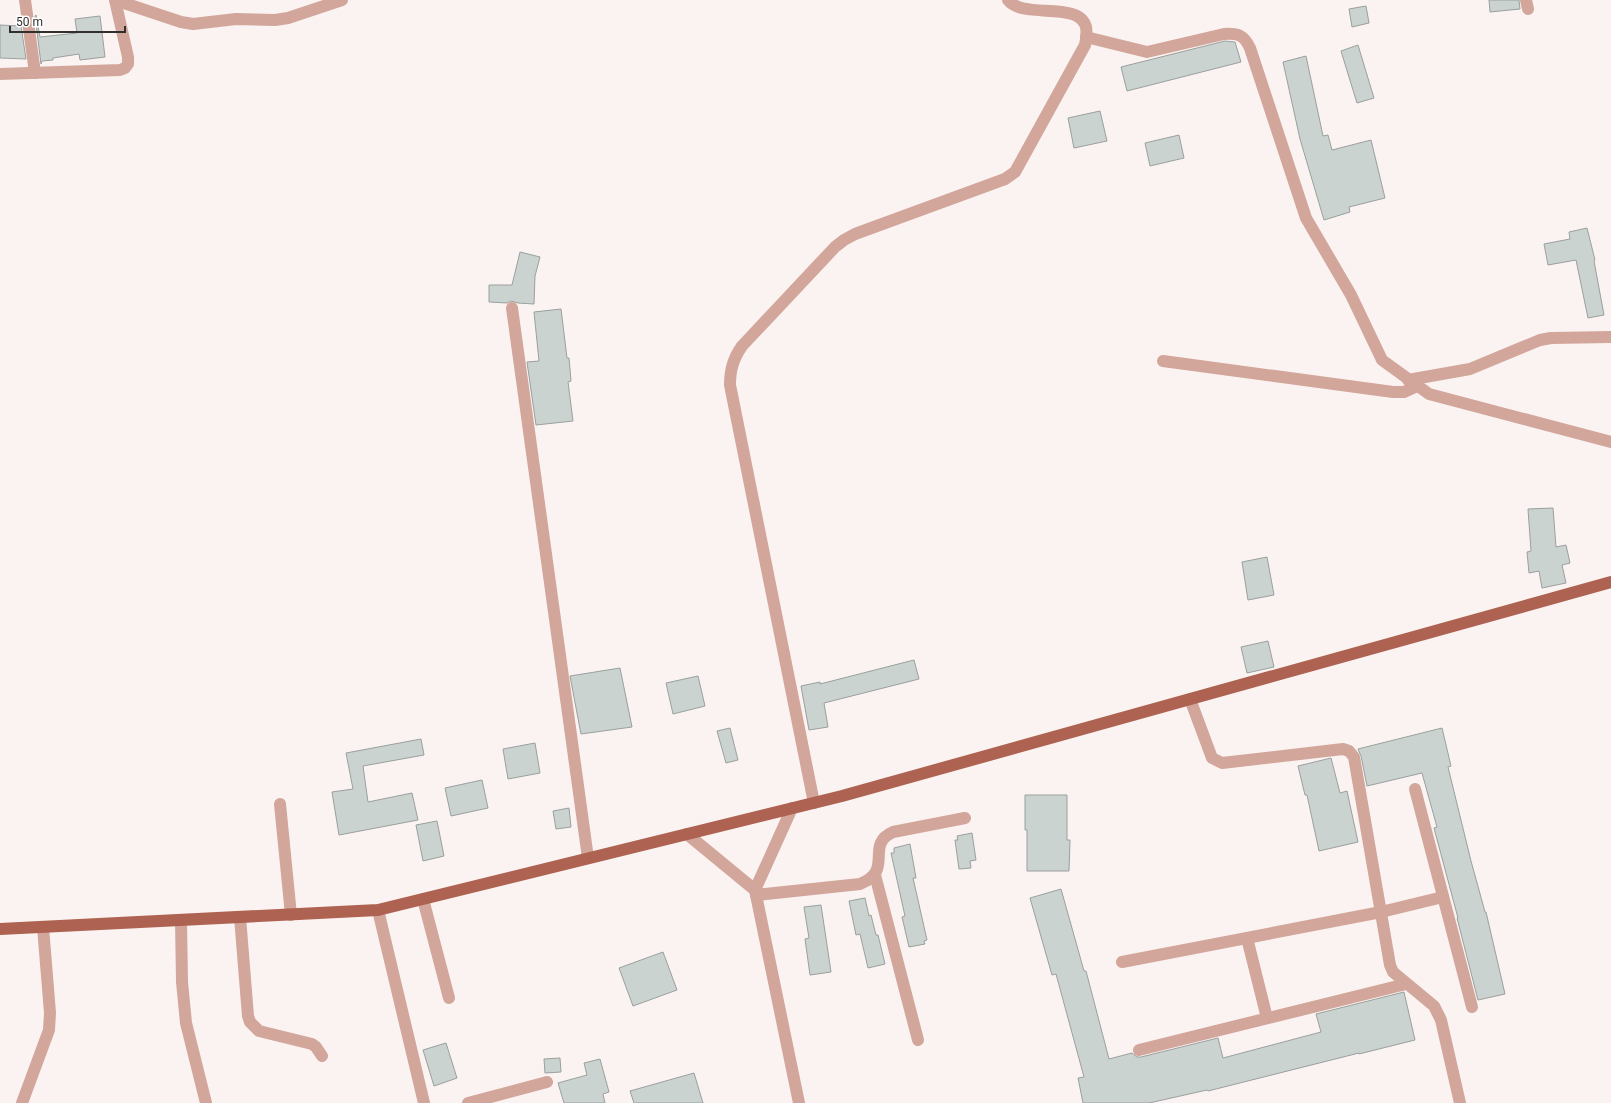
<svg xmlns="http://www.w3.org/2000/svg" width="1611" height="1103" font-family="Roboto,sans-serif">
<style>
.building{fill:#cbd3d0;stroke:#99a09e}
.lines{fill:none;stroke-linecap:round;stroke-linejoin:round}
.minor{stroke:#d2a69b;stroke-width:12}
.major{stroke:#ae6251;stroke-width:12}
</style>
<rect width="100%" height="100%" fill="#fbf3f1"/>
<!-- building -->
<g class="building">
<path d="M1489 0H1519L1520 9 1490 12Z"/>
<path d="M1366 6 1369 23 1352 27 1349 9Z"/>
<path d="M36 15 40 37 77 33 75 19 100 16 105 57 80 60 79 54 53 58V60L42 61 41 64 35 16Z"/>
<path d="M0 25 21 26 26 59 0 58Z"/>
<path d="M1225 41 1235 42 1241 62 1127 91 1121 67Z"/>
<path d="M1358 45 1374 98 1357 103 1341 51Z"/>
<path d="M1306 56 1323 136 1328 135 1332 150 1371 140 1385 198 1349 207 1350 212 1324 220 1300 139 1283 62Z"/>
<path d="M1100 111 1107 141 1074 148 1068 118Z"/>
<path d="M1179 135 1184 158 1150 166 1145 143Z"/>
<path d="M1587 228 1595 260 1594 261 1604 315 1588 318 1576 260 1548 265 1544 244 1570 239 1569 232Z"/>
<path d="M520 252 540 257 535 276 534 304 518 303 511 301 507 303 489 302V285H512Z"/>
<path d="M561 309 567 358H569L571 381 568 382 573 421 536 425 527 362 539 361 534 312Z"/>
<path d="M1553 508 1556 547 1566 545 1570 563 1562 565 1566 583 1542 588 1539 571 1529 573 1527 552 1531 551 1528 509Z"/>
<path d="M1267 557 1274 595 1248 600 1242 562Z"/>
<path d="M1268 641 1274 667 1247 673 1241 647Z"/>
<path d="M914 660 919 679 824 703 828 727 809 730 801 686 820 682V684Z"/>
<path d="M620 668 632 727 581 734 570 676Z"/>
<path d="M698 676 705 706 673 714 666 683Z"/>
<path d="M730 728 738 760 726 763 717 731Z"/>
<path d="M1442 728 1451 766 1448 767 1471 861 1485 912H1486L1505 994 1478 1000 1457 918H1458L1434 828 1437 827 1422 773 1367 786 1361 756 1358 749Z"/>
<path d="M421 739 424 755 363 766 368 802 412 793 418 820 339 835 332 792 353 789 346 753Z"/>
<path d="M535 743 540 773 508 779 503 749Z"/>
<path d="M1331 758 1340 793 1347 791 1358 842 1319 851 1307 795H1305L1298 766Z"/>
<path d="M482 780 488 808 451 816 445 788Z"/>
<path d="M1025 795H1067V840H1070L1069 871H1027V830H1025Z"/>
<path d="M569 808 571 827 556 829 553 811Z"/>
<path d="M437 821 444 856 423 861 416 825Z"/>
<path d="M972 833 976 860 970 861 971 868 959 869 955 840H958L957 836Z"/>
<path d="M910 844 916 878H913L927 940 924 941 925 944 909 947 902 917 905 916 891 853H894V848Z"/>
<path d="M1061 889 1084 971H1086L1109 1059 1132 1053 1137 1057H1141L1218 1038 1223 1058 1321 1032 1316 1014 1404 992 1415 1040 1359 1054V1053L1208 1091 1207 1090 1149 1103H1083L1078 1078 1084 1077 1056 974 1052 975 1030 898Z"/>
<path d="M865 898 869 916 871 915 876 935H878L885 964 868 968 860 934 856 935 849 901Z"/>
<path d="M821 905 831 972 810 975 805 939 809 938 804 907Z"/>
<path d="M663 952 677 990 633 1006 619 968Z"/>
<path d="M446 1043 457 1078 434 1086 423 1050Z"/>
<path d="M560 1058 561 1072 545 1073 544 1059Z"/>
<path d="M600 1059 609 1092 603 1094 605 1103H564L558 1083 587 1075 584 1063Z"/>
<path d="M694 1073 703 1103H634L630 1091Z"/>
</g>
<g class="lines">
<!-- minor -->
<g class="minor">
<path d="M25 0 35 73"/>
<path d="M115 0 181 22 193 24 236 19 275 20 288 18 342 0"/>
<path d="M1526 0 1528 9"/>
<path d="M1086 37 1147 52 1224 34C1238 33 1244 35 1250 48L1306 218 1351 295 1382 360 1429 394 1611 442"/>
<path d="M0 74 120 70 125 68 128 64V57L115 0"/>
<path d="M512 308 588 858"/>
<path d="M1163 361 1393 392H1404L1417 386"/>
<path d="M1408 380 1470 369 1540 340 1551 338 1611 337"/>
<path d="M1190 699 1212 758 1222 763 1343 749 1349 751 1354 757 1390 965 1393 972 1434 1006 1441 1020 1460 1103"/>
<path d="M1415 789 1472 1007"/>
<path d="M814 803 730 385C730 370 733 359 742 346L835 247 844 240 855 234 1005 179 1015 172 1085 45C1086 40 1087 32 1086 27 1079 0 1023 20 1008 0"/>
<path d="M280 804 291 915"/>
<path d="M687 834 755 890 799 1103"/>
<path d="M875 875 918 1040"/>
<path d="M755 890 792 808"/>
<path d="M756 895 860 884C895 870 864 845 893 832L965 818"/>
<path d="M423 899 449 998"/>
<path d="M378 910 424 1103"/>
<path d="M240 917 248 1016 250 1022 259 1031 312 1044 316 1047 322 1056"/>
<path d="M181 920 182 982 186 1023 206 1103"/>
<path d="M1247 938 1267 1018"/>
<path d="M1122 962 1381 912 1443 897"/>
<path d="M1139 1050 1406 984"/>
<path d="M22 1103 49 1030 50 1013 43 927"/>
<path d="M468 1103 547 1082"/>
</g>
<!-- major -->
<path class="major" d="M0 929 378 910 842 796 1611 582"/>
</g>
<!-- scale -->
<path d="M10 26v6h115v-6" fill="none" stroke="#322f2f" stroke-width="2"/>
<text x="16" y="26" font-size="12" fill="#322f2f" stroke="#ffffff" stroke-width="3" paint-order="stroke">50 m</text>
</svg>
